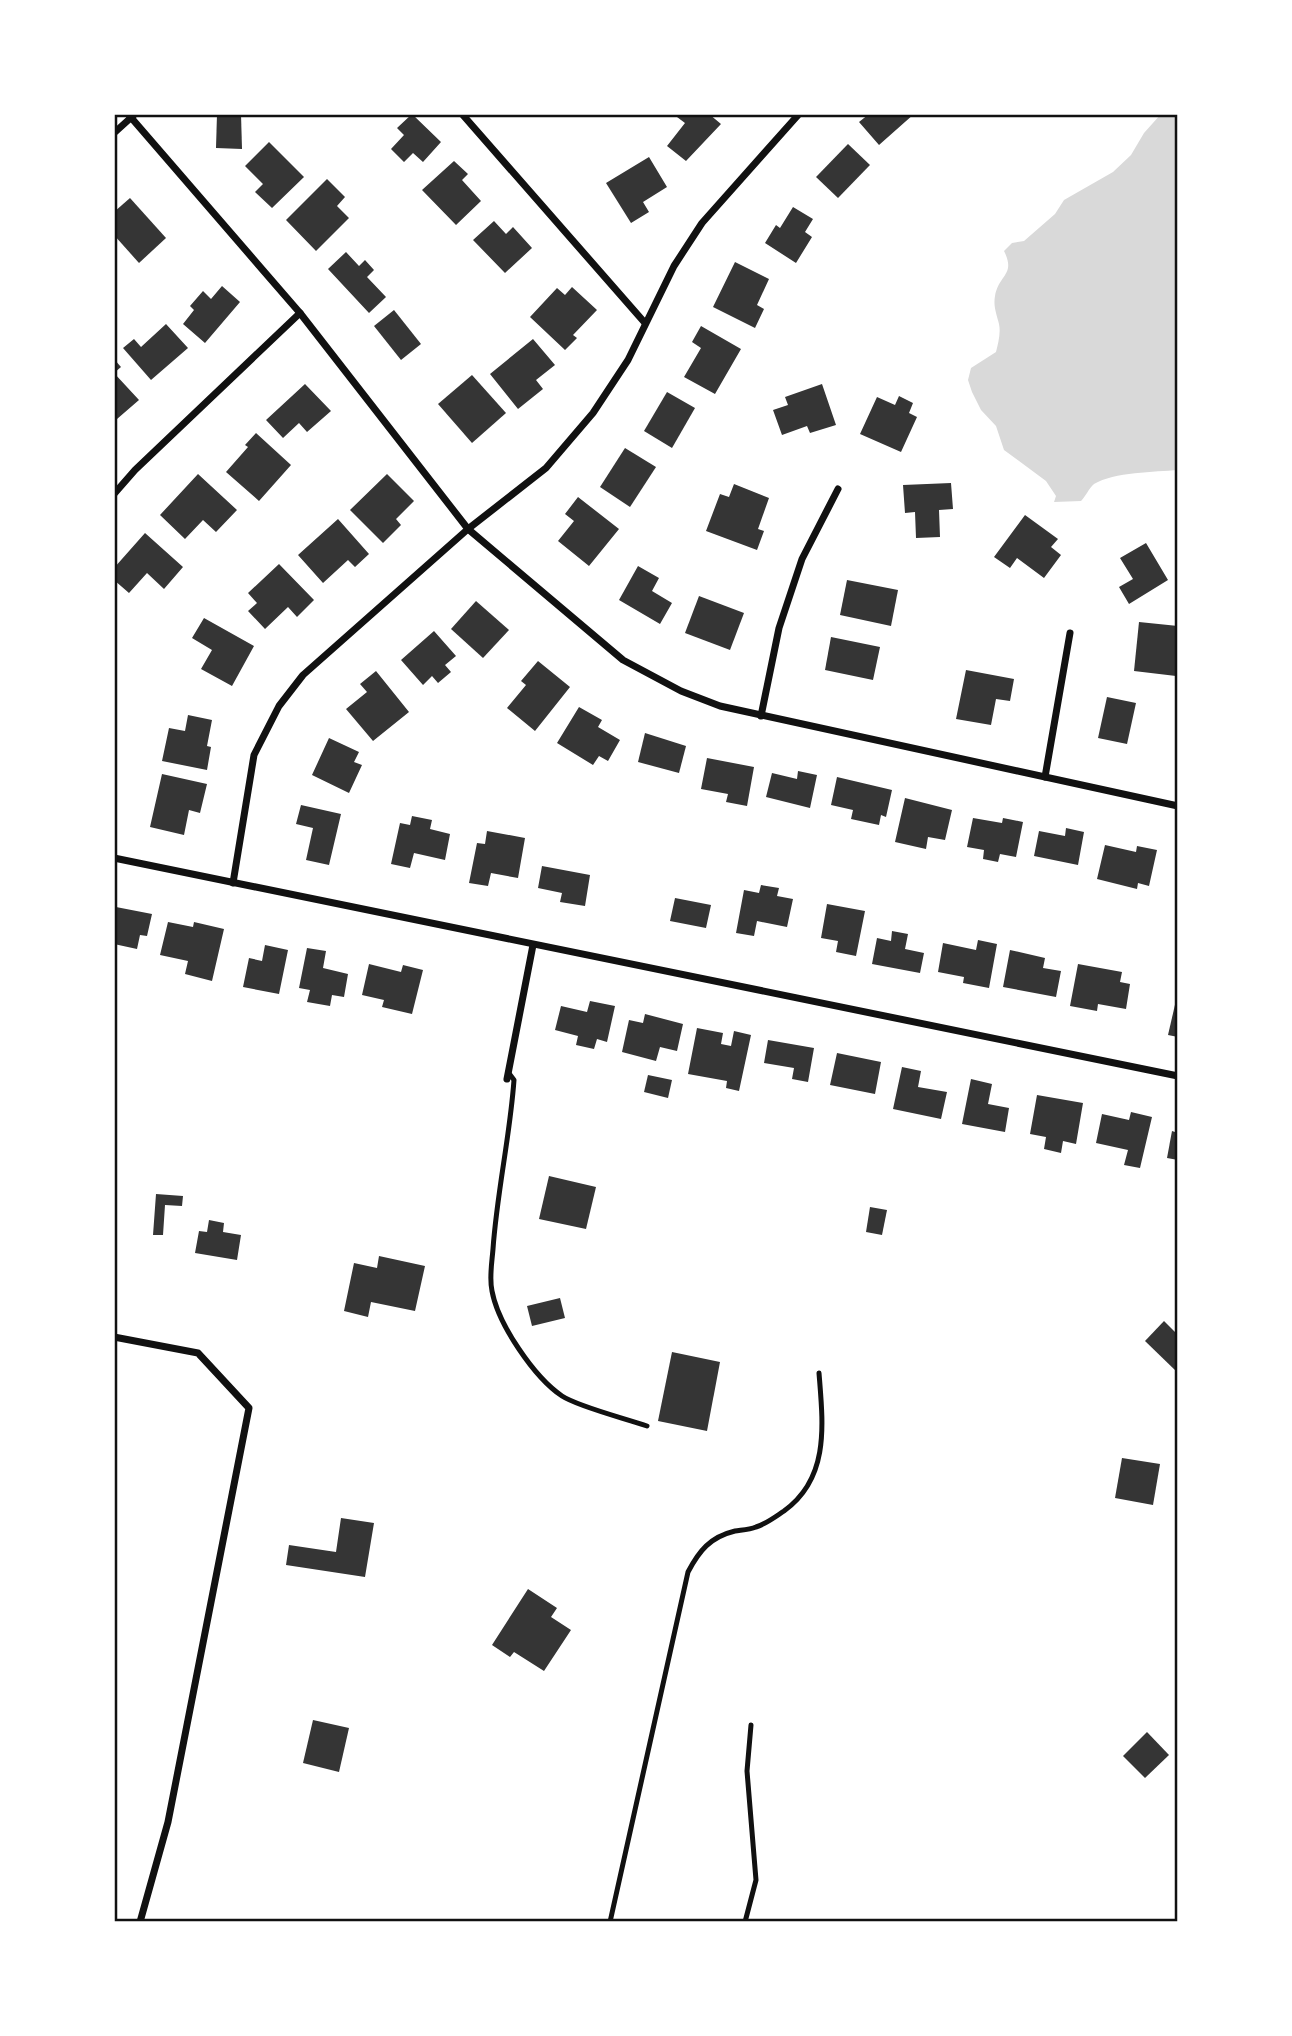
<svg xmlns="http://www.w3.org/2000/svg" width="1292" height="2036" font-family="'Titillium Web',sans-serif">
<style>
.water{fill:#d9d9d9}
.building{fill:#353535}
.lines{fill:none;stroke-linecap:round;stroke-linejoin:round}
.service{stroke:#111;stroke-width:5}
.minor{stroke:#111;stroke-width:7}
.neatline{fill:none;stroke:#111;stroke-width:2.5}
</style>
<rect width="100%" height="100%" fill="#fff"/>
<!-- water -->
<path class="water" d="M1161 114H1178V470C1155 472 1114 472 1094 484 1089 488 1086 496 1081 501L1054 502 1056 496 1046 481 1004 450 996 426 981 410 972 392 968 380 971 368 996 352C998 344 1001 333 999 324 997 315 993 307 995 296 999 274 1016 275 1004 251L1012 243 1024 241 1055 214 1064 200 1113 172 1131 155 1144 133Z"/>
<!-- building -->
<g class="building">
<path d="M217 114H241L242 149 216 148Z"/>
<path d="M412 114 441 142 423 162 413 153 404 162 391 149 404 135 397 128Z"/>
<path d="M673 114H709L721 124 686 161 667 146 685 123Z"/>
<path d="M869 114 878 115 914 114 879 145 859 122Z"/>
<path d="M269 142 304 177 272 208 255 192 263 184 245 166Z"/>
<path d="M848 144 870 165 838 198 816 177Z"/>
<path d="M649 157 667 187 643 202 649 212 631 223 606 183Z"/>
<path d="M454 161 468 174 462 180 481 201 456 225 422 190Z"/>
<path d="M327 179 345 197 337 206 349 218 316 251 286 220Z"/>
<path d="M130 198 166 238 139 263 114 235V212Z"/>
<path d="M793 207 813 219 805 232 812 237 796 263 765 243 776 225 780 228Z"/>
<path d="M494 221 506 234 513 227 532 248 505 273 473 240Z"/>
<path d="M346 252 359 266 365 260 374 270 367 277 386 297 369 313 328 269Z"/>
<path d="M735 262 769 279 757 305 764 309 755 328 713 307Z"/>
<path d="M222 286 240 302 205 343 183 324 194 310 190 306 203 291 211 299Z"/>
<path d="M572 287 597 310 573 335 577 338 565 350 530 317 557 288 565 295Z"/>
<path d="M394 310 421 344 401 360 374 326Z"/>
<path d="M166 324 188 348 151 380 123 348 134 339 141 347Z"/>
<path d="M701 326 741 349 715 394 684 377 701 348 692 342Z"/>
<path d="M533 339 555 365 536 380 543 389 518 409 490 374Z"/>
<path d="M114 359 121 367 114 373 139 400 117 419 114 416Z"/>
<path d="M472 375 506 413 472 443 438 404Z"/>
<path d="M305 384 331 411 307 432 299 423 283 438 266 420Z"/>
<path d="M822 384 836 425 810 433 807 426 782 435 773 410 788 405 785 397Z"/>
<path d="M667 392 695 408 672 448 644 431Z"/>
<path d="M899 396 913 403 909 413 917 417 901 452 860 434 877 397 895 405Z"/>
<path d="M256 433 291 465 259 501 226 472 248 447 245 445Z"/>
<path d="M625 448 656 467 630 507 600 487Z"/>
<path d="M198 474 237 510 216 532 203 520 185 539 160 515Z"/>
<path d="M387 474 414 501 396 519 401 525 383 543 350 510Z"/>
<path d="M951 483 953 509 939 510 940 537 916 538 915 512 905 513 903 485Z"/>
<path d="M734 484 769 498 758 529 764 531 757 550 706 531 720 494 729 497Z"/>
<path d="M578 497 619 529 589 566 558 541 574 521 565 514Z"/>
<path d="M1025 515 1058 539 1051 547 1061 555 1044 578 1017 558 1010 568 994 557Z"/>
<path d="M338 519 369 554 355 567 348 560 323 583 298 555Z"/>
<path d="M145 533 183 567 164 589 147 573 129 593 114 580V568Z"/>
<path d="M1146 543 1168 580 1129 604 1119 587 1133 579 1120 558Z"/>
<path d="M279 564 314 600 297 617 288 607 265 629 248 611 257 603 248 593Z"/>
<path d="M638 566 659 578 652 591 672 603 660 624 619 600Z"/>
<path d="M847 580 898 590 891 626 840 615Z"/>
<path d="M699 596 744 613 730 650 685 633Z"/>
<path d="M476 601 509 630 483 658 451 629Z"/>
<path d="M204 618 254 646 232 686 201 669 212 650 192 638Z"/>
<path d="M1139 622 1178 626 1176 676 1134 671Z"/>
<path d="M434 631 456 656 445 665 451 672 438 683 432 676 423 685 401 660Z"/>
<path d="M831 637 880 647 873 680 825 670Z"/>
<path d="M538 661 570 687 535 731 507 708 526 685 521 681Z"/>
<path d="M966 670 1014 679 1010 701 996 699 991 725 956 719Z"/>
<path d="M376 671 409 712 373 741 346 709 367 692 360 684Z"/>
<path d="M1107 697 1136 703 1127 744 1098 738Z"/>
<path d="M579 707 602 720 598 727 620 740 608 761 599 756 593 765 557 743Z"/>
<path d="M188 715 212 720 207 746 211 747 207 770 162 761 169 728 185 731Z"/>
<path d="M645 733 686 746 679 773 638 762Z"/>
<path d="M329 738 359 752 354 762 362 765 349 793 312 775Z"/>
<path d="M707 758 754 767 747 806 726 802 728 794 701 789Z"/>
<path d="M798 771 817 775 810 808 766 797 772 773 797 779Z"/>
<path d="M162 774 207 784 200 813 189 810 184 835 150 827Z"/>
<path d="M837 777 892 790 886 817 881 815 879 825 851 819 853 810 831 805Z"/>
<path d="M905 798 952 810 945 840 928 837 926 849 895 842Z"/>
<path d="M301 805 341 814 329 865 306 860 313 828 296 824Z"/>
<path d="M412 816 432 820 430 829 450 834 445 860 414 853 410 868 391 864 400 823 410 825Z"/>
<path d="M973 818 1002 823 1003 818 1023 822 1016 857 1000 854 998 862 983 859 984 850 967 847Z"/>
<path d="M1066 828 1084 832 1078 865 1034 856 1039 831 1065 836Z"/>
<path d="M487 831 525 838 518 878 491 873 488 886 469 883 477 843 485 844Z"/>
<path d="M1105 845 1136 852 1137 846 1157 850 1149 886 1138 883 1137 889 1097 879Z"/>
<path d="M542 866 590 875 585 906 560 902 562 893 538 888Z"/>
<path d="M761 885 779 888 777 896 793 899 787 927 757 921 754 936 736 933 744 890 759 893Z"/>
<path d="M675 898 711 905 706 928 670 921Z"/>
<path d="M827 904 865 911 856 956 836 952 838 941 821 938Z"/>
<path d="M116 907 152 914 147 936 140 935 137 949 114 944Z"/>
<path d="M168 922 193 927 194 922 224 929 212 981 185 974 188 961 160 955Z"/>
<path d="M892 931 908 934 905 949 924 953 920 973 872 964 877 938 891 941Z"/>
<path d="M978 940 997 944 989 988 963 983 964 977 938 972 943 943 976 950Z"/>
<path d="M265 945 288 950 279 994 243 987 249 958 262 961Z"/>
<path d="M307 948 326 951 323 968 348 974 344 997 332 995 330 1006 307 1002 310 990 299 988Z"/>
<path d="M1010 950 1045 958 1043 968 1061 971 1056 997 1003 987Z"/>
<path d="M369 964 401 972 403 965 423 970 412 1014 382 1007 384 1000 362 995Z"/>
<path d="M1078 964 1122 972 1120 982 1130 984 1126 1009 1098 1004 1097 1011 1070 1006Z"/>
<path d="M1177 996H1178V1037L1168 1035Z"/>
<path d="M590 1001 615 1006 607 1042 597 1039 594 1049 576 1045 578 1036 555 1030 561 1006 587 1012Z"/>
<path d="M645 1014 683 1024 677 1051 660 1047 656 1061 622 1052 629 1020 643 1023Z"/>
<path d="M697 1028 723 1033 721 1044 731 1046 734 1031 751 1035 739 1091 726 1088 727 1081 688 1074Z"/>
<path d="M768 1040 814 1048 808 1082 792 1079 794 1068 764 1063Z"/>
<path d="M837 1053 881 1062 875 1094 830 1085Z"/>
<path d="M902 1067 921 1071 918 1087 947 1092 941 1119 893 1109Z"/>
<path d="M648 1075 672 1080 668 1098 644 1092Z"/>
<path d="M971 1079 992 1084 988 1104 1009 1108 1005 1132 962 1124Z"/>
<path d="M1037 1095 1083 1103 1076 1144 1063 1141 1061 1153 1044 1149 1046 1137 1030 1134Z"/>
<path d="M1131 1112 1152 1117 1140 1168 1124 1165 1128 1150 1096 1143 1102 1114 1129 1120Z"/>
<path d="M1172 1131 1178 1133V1160L1167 1158Z"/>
<path d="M549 1176 596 1187 586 1229 539 1219Z"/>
<path d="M156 1194 183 1196 182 1206 165 1205 163 1235H153Z"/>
<path d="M870 1207 887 1210 882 1235 866 1232Z"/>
<path d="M209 1220 224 1223 223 1232 241 1235 237 1260 195 1253 199 1231 207 1232Z"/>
<path d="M379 1256 425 1266 415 1311 371 1302 368 1317 344 1311 354 1263 377 1268Z"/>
<path d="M560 1298 565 1318 532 1326 527 1306Z"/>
<path d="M1164 1321 1178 1335V1373L1145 1341Z"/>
<path d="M672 1352 720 1362 707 1431 658 1421Z"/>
<path d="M1122 1458 1160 1464 1153 1505 1115 1498Z"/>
<path d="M341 1518 374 1523 365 1577 286 1565 289 1545 336 1552Z"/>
<path d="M528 1589 557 1608 551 1617 571 1630 544 1671 514 1652 510 1657 492 1645Z"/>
<path d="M313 1720 349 1728 339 1772 303 1763Z"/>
<path d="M1147 1732 1169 1755 1145 1778 1123 1756Z"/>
</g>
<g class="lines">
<!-- service -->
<g class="service">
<path d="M508 1072 514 1080C510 1136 497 1192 493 1249 492 1262 489 1278 492 1291 498 1324 534 1377 562 1396 579 1407 624 1418 647 1426"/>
<path d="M610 1922 688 1572C699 1551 710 1537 735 1531 741 1530 749 1530 756 1527 766 1524 775 1517 784 1511 830 1478 823 1424 819 1373"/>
<path d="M745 1922 756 1880 747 1771 751 1725"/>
</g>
<!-- minor -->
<g class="minor">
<path d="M128 114 300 313 468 529 623 660 681 691 720 706 1178 806"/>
<path d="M462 114 645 323"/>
<path d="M114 133 135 114"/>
<path d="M114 494 135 470 300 313"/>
<path d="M761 716 779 628 802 559 838 489"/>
<path d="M1045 777 1070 633"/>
<path d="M114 858 1178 1076"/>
<path d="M233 883 254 755 279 706 303 675 468 529 546 468 593 413 628 360 674 266 702 223 799 114"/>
<path d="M507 1079 533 945"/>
<path d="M114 1337 198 1353 249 1408 168 1822 140 1922"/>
</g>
</g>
<!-- border -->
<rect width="1292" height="2036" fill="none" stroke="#ffffff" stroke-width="231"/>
<rect x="116" y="116" width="1060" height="1804" class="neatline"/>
</svg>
